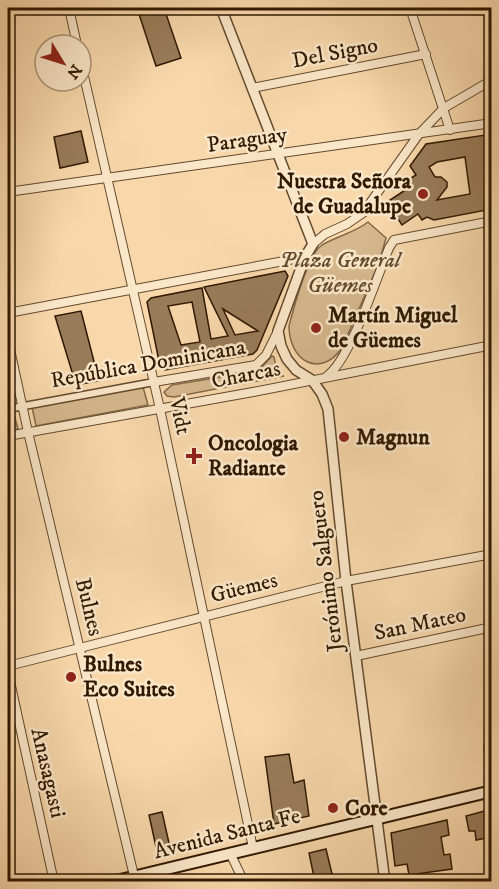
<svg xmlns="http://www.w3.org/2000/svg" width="499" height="889" font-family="'IM FELL DW Pica',serif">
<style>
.green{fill:#d6b88e;stroke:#846848;stroke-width:1.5}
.building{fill:#987c59;stroke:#311901;stroke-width:1.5;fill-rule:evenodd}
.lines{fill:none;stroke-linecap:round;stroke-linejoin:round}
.pedestrian-casing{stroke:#63492c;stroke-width:9}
.minor-casing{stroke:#63492c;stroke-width:10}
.tertiary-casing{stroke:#63492c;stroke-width:12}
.secondary-casing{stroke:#311901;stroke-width:14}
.pedestrian{stroke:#fae6c8;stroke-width:6}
.minor{stroke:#fae6c8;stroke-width:8}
.tertiary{stroke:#fae6c8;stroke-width:9}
.secondary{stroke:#fae6c8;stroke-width:10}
.poi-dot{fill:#8f2418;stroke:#fae6c8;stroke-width:2}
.labels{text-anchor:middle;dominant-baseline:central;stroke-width:5;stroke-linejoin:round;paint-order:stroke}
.street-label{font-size:22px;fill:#311901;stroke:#fae6c8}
.poi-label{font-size:22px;font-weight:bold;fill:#311901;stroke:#fae6c8;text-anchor:start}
.park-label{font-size:22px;font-style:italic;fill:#63492b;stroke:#fae6c8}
</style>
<rect width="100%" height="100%" fill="#f8d8ab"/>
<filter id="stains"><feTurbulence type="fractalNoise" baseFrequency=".00333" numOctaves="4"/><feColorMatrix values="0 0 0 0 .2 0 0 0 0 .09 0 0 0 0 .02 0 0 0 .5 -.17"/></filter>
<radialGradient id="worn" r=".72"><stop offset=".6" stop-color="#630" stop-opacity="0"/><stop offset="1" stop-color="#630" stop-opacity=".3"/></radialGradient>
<!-- green -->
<g class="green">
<path d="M368 222 386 238 379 263 342 348C320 379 289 361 289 326 294 307 307 255 322 245 337 236 354 233 368 222Z"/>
<path d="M272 356 274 357 276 367 281 376H284L174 397 167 396 164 392 172 385 258 371Z"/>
<path d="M143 387 148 405 36 426 32 407Z"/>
<path d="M13 410 18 429 8 431V412Z"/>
</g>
<!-- building -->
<g class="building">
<path d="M137 8H164L181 58 156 66Z"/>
<path d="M81 131 88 162 60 168 54 137Z"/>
<path d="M492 134V154L486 155 492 192V209L434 220 427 217 422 220 418 214 402 225 387 202 404 191 400 185 416 175 410 166 426 144ZM465 157 470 194 437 200 447 187V182L441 177H435L429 167 437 162Z"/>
<path d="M285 271 288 276 257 350 253 354 165 370 160 366 147 302 151 298 202 288 211 339 228 336 204 287ZM192 302 200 342 181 345 168 306ZM223 309 258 331 235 335Z"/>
<path d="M81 311 99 381 76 385 55 316Z"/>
<path d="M492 744V775H486L484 746Z"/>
<path d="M289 754 294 783 304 780 309 816 274 824 265 757Z"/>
<path d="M492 809V837L476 840 475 831H469L466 816Z"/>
<path d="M162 812 171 852 158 856 149 815Z"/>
<path d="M447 820 449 835 441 837 444 855 450 854 452 869 409 875 407 864 395 866 391 833Z"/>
<path d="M326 849 334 882H315L309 853Z"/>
</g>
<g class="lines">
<!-- pedestrian casing -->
<g class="pedestrian-casing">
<path id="pedestrian" d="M8 409 154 382"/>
</g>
<!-- minor casing -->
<g class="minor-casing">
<g id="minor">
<path d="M69 8 77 45"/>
<path d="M410 8 450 130"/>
<path d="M81 63 160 409 253 848"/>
<path d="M252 88 426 54"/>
<path d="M8 192 492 123"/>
<path d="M313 244 325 234 347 224 363 213 419 134 444 108 492 80"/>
<path d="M8 313 305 257"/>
<path d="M8 340 28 432 135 880"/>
<path d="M327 376C350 360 377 277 389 248L394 240 492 221"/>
<path d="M154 382 256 365 266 355 278 331"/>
<path d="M8 436 253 392 492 345"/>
<path d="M356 656 492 627"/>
<path d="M8 666 346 581 492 554"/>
<path d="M8 672 54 882"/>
<path d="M230 853 244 882"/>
</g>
</g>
<!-- tertiary casing -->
<g class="tertiary-casing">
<path id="tertiary" d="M221 8 313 244 305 257 278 331 281 346 287 359 296 370 312 380 322 394 328 409 346 581 385 882"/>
</g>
<!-- secondary casing -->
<g class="secondary-casing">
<path id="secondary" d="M112 882 492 791"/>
</g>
<!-- pedestrian -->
<use href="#pedestrian" class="pedestrian"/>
<!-- minor -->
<use href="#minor" class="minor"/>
<!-- tertiary -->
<use href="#tertiary" class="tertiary"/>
<!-- secondary -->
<use href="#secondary" class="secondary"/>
</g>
<!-- markers -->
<g class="poi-dot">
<circle cx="423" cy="194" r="6"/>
<circle cx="316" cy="328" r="6"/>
<circle cx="344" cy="437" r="6"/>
<path d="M191 447h6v6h6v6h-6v6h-6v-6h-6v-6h6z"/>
<circle cx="71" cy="677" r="6"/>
<circle cx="333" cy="808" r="6"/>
</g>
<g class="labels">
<!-- street labels -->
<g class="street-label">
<text transform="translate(335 53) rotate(-11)">Del Signo</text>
<text transform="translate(247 140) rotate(-8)">Paraguay</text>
<text transform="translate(148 364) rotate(-10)">República Dominicana</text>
<text transform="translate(246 375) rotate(-11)">Charcas</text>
<text transform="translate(180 416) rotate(78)">Vidt</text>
<text transform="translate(326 571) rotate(-97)">Jerónimo Salguero</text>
<text transform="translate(244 588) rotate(-14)">Güemes</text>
<text transform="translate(89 607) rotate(76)">Bulnes</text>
<text transform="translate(420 624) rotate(-12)">San Mateo</text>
<text transform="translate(48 773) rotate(77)">Anasagasti</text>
<text transform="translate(227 834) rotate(-14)">Avenida Santa Fe</text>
</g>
<!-- poi labels -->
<g class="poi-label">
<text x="411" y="181" text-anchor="end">Nuestra Señora<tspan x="411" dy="25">de Guadalupe</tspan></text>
<text x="328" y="315">Martín Miguel<tspan x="328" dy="25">de Güemes</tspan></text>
<text x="356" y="437">Magnun</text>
<text x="208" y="443">Oncologia<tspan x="208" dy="25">Radiante</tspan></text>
<text x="83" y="664">Bulnes<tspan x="83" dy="25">Eco Suites</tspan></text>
<text x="345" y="808">Core</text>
</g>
<!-- park labels -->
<g class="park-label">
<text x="340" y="260">Plaza General<tspan x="340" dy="25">Güemes</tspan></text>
</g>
</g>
<!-- margin -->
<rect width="499" height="889" fill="none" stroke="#f8d8ab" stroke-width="30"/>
<rect x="9" y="9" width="481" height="871" fill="none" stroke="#311901" stroke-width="3"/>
<rect x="15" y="15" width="469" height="859" fill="none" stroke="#311901" stroke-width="1.5"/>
<!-- north arrow -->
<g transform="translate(63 63) rotate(128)"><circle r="28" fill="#fae6c8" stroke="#aa9478" stroke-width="1.5"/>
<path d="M0-4.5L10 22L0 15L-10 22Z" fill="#8f2418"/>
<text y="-9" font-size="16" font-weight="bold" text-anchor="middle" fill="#311901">N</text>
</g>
<rect width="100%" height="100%" filter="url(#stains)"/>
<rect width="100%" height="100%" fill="url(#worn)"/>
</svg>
